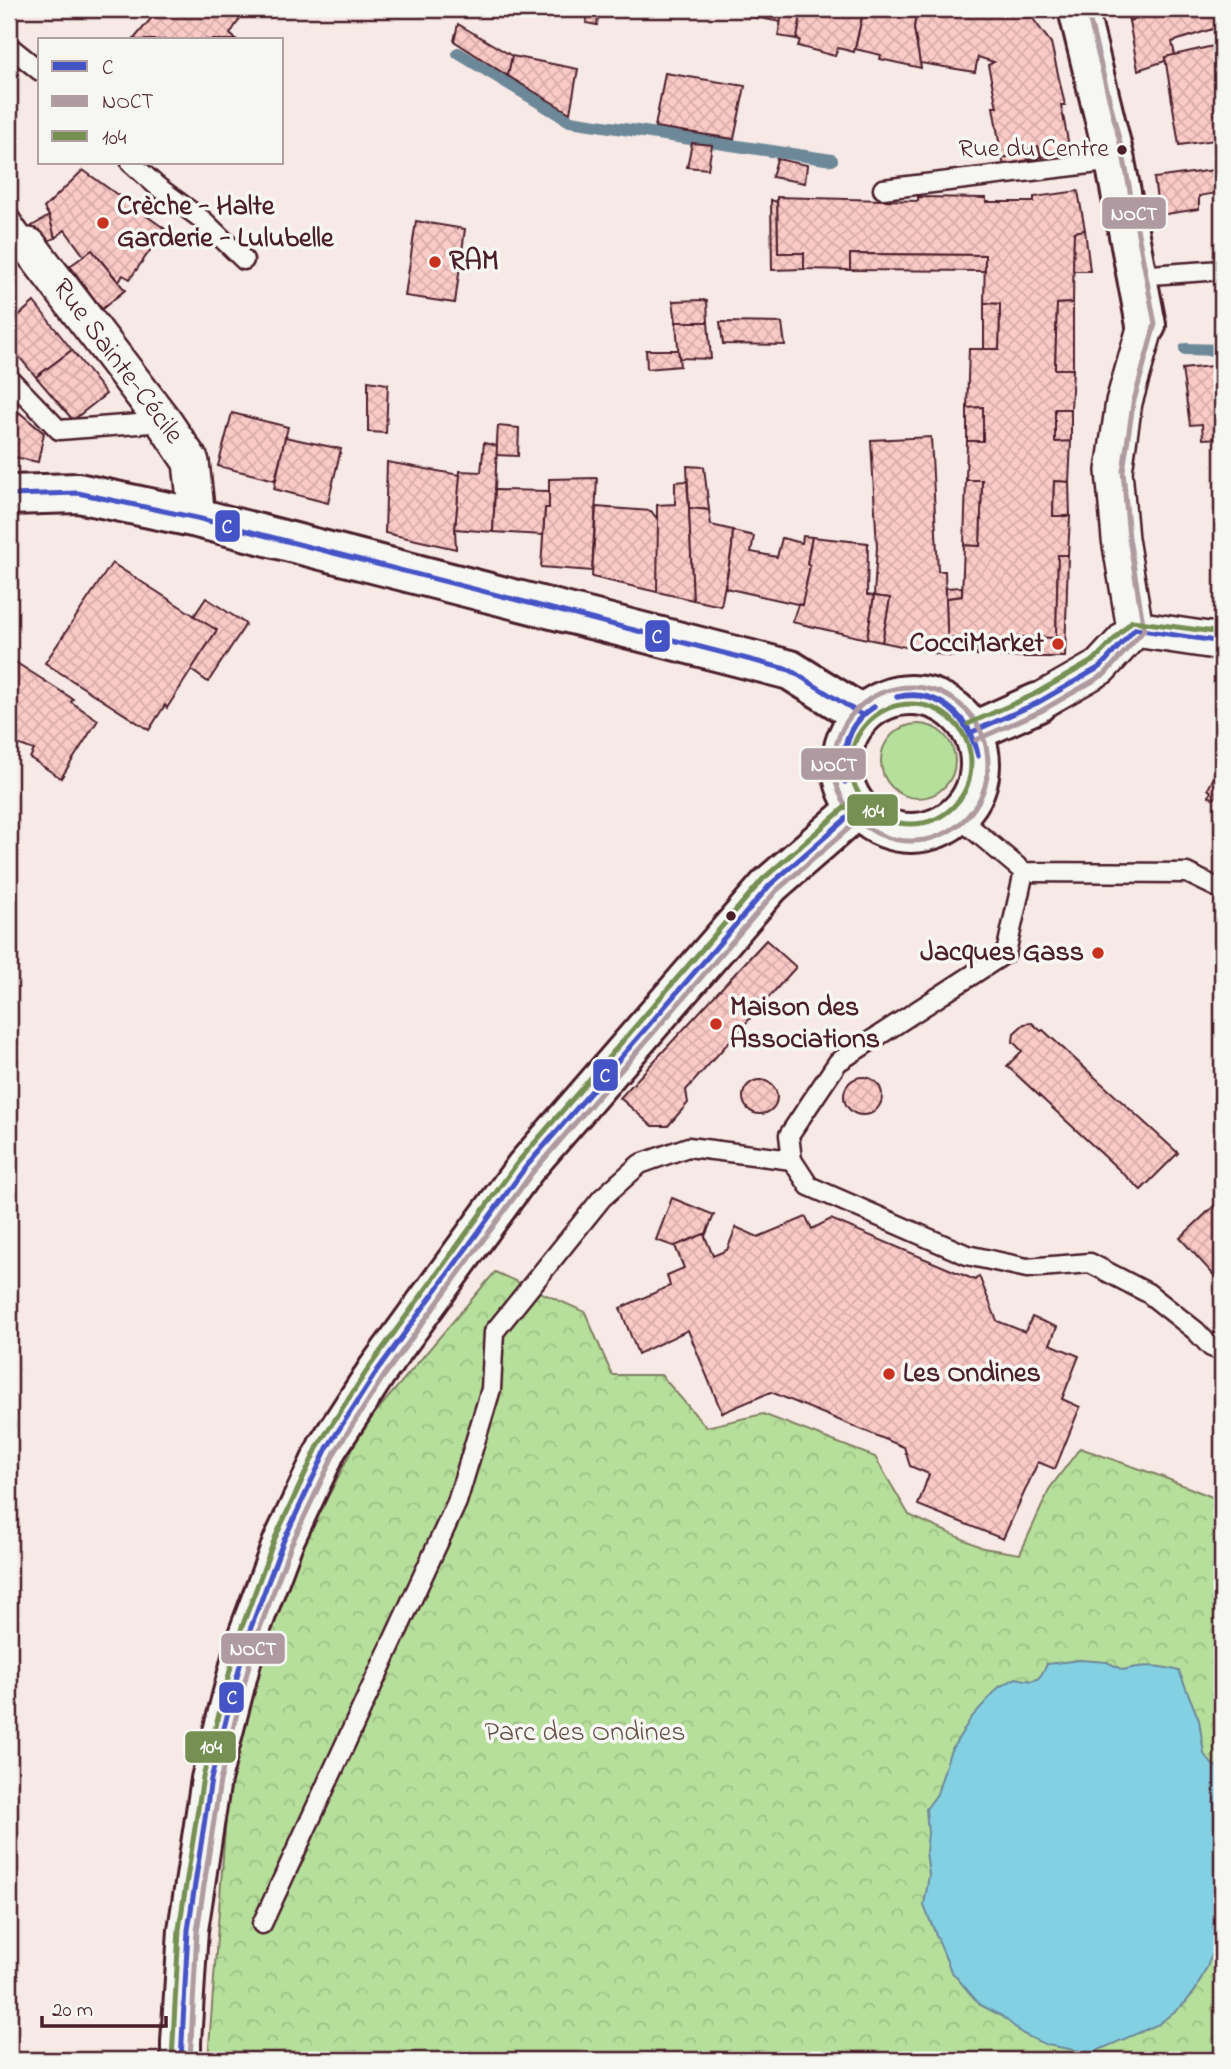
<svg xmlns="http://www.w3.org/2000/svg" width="1231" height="2069" font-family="'Indie Flower',sans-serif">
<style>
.green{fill:#b6df9b;stroke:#807f63;stroke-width:2}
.forest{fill:url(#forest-crowns);stroke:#807f63;stroke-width:2}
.water{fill:#84d0e3;stroke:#6d8999;stroke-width:2}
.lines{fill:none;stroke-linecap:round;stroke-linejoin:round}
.stream{stroke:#6d8999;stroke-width:12}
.building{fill:url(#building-cross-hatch);stroke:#4a1f2b;stroke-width:2}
.service-casing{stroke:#4a1f2b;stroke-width:23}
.minor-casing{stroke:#4a1f2b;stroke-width:40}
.tertiary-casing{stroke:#4a1f2b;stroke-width:44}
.service{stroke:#f6f6f2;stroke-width:18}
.minor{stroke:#f6f6f2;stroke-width:35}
.tertiary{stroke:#f6f6f2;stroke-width:38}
.bus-1-casing{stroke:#f6f6f2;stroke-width:10}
.bus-2-casing{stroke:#f6f6f2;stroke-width:10}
.bus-3-casing{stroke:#f6f6f2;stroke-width:10}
.bus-1{stroke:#4453c6;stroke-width:5}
.bus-2{stroke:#ae9aa0;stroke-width:5}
.bus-3{stroke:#768f53;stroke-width:5}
.bus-dot{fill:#4a1f2b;stroke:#f6f6f2;stroke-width:2.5}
.poi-dot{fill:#c8321e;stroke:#f6f6f2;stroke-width:2.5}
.labels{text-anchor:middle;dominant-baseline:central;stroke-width:7;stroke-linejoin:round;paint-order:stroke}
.bus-label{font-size:26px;fill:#4a1f2b;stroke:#f6f6f2;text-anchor:end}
.poi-label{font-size:28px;font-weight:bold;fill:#4a1f2b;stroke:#f6f6f2;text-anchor:start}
.street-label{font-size:28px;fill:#4a1f2b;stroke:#f6f6f2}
.park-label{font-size:28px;fill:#654f47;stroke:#f6f6f2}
.line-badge{stroke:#f6f6f2;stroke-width:2.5}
.badge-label{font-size:19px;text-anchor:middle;font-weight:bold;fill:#fff}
</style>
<defs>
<pattern id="forest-crowns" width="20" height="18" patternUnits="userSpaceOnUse" patternTransform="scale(1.75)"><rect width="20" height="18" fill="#b6df9b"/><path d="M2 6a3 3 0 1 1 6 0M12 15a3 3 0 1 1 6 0" fill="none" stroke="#9ebf86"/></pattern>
<pattern id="building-cross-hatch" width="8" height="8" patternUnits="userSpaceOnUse" patternTransform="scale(1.75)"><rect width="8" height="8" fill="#facac6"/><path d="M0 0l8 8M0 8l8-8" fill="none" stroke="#d8adaa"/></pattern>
</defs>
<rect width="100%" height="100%" fill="#f7e9e5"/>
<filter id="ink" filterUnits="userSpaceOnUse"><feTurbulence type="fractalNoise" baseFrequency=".0143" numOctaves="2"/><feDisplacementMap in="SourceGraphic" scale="14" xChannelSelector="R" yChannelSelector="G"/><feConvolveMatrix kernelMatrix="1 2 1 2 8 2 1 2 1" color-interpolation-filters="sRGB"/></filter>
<g filter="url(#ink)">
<!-- green -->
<circle class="green" cx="918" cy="761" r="37"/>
<!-- forest -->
<path class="forest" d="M495 1272 585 1312 612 1375H661L706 1427 763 1414 875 1457 909 1515 983 1548 1020 1554 1050 1488 1080 1448 1160 1476 1222 1501V2060H208L230 1762 261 1660 299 1554 364 1426Z"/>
<!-- water -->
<path class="water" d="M1080 1660 1107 1662 1123 1670C1143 1664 1160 1665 1179 1671L1199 1720 1204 1754 1212 1764 1222 1770V1926L1207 1967 1195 1991 1185 2003 1159 2024 1092 2053 1047 2045 1036 2040 1023 2034 1002 2016 980 2005 951 1971 924 1906 929 1875 926 1852 928 1833 926 1809 937 1794 950 1752 971 1718 999 1687 1016 1678C1036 1683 1039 1682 1047 1664Z"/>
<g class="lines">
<!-- stream -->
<g class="stream">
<path d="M458 53 570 121 832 160"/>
<path d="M1185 349 1222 350"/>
</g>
</g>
<!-- building -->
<g class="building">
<path d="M159 9H246L230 34 237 40H133Z"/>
<path d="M717 9H761L760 18Z"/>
<path d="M761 9H783L781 22 760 18Z"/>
<path d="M783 9H802L797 39 778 36Z"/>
<path d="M802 9H864L854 52 838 48 835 56 798 46 800 40 797 39Z"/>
<path d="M864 9H917L914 28 921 68 880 59 881 55 855 49Z"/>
<path d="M917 9H1020L1033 19 1051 43 1065 105H1061L1070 151 1041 157 1038 146 1026 149V154L1002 158 993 107H997L988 65 994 62 978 57 975 72 920 63 914 28Z"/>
<path d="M1126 9H1164L1129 21Z"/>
<path d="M1164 9H1222V26L1172 42 1175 55 1165 57V61L1138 70 1129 21Z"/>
<path d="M588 10 599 12 597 25 586 23Z"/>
<path d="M458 24 512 56 508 76 454 41Z"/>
<path d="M1213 46 1222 103V139L1179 145 1165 57Z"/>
<path d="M512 56 578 69 570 113 508 76Z"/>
<path d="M665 73 745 86 734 139 655 127Z"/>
<path d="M692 143 712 145 708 169 687 167Z"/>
<path d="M1038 146 1041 157 1028 160 1026 149Z"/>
<path d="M1026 154 1028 160 1004 165 1002 158Z"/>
<path d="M777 159 807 165 805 183 772 177Z"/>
<path d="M1222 169V192L1199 196V209L1159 215 1154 178Z"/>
<path d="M83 170 165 229 130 279 123 275 119 282 92 250 84 256 65 230 55 238 49 216 44 208Z"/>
<path d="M1078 191 1085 230 1074 232 1073 303 1057 304 1055 369H1073L1071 409H1055V442L1071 441 1069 482 1054 481 1053 516H1070L1068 555H1058L1056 638 1019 637 1018 657 977 655 979 640 947 638 946 598 962 596 964 545 980 546 982 480H966L967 441H983V407L967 408 969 349H999L1000 304 984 303 985 255 850 254V270L804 269V253H778L777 197 918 201V197L986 198V202H1034V197Z"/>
<path d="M771 200 777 202 778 253H804V269L772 270Z"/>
<path d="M49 216 55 238 43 243 32 226Z"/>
<path d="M416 221 465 229 455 303 405 296Z"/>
<path d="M1085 230 1090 271H1073L1074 232Z"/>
<path d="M92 250 125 290 102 309 70 266Z"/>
<path d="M850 254 985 255V271L850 270Z"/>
<path d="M703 300 707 301 708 322H676L673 301Z"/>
<path d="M34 302 72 350 36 377 9 345V324Z"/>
<path d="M984 303 1000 304 999 349H984Z"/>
<path d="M1073 303V369H1055L1057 304Z"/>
<path d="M676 322H708L711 359 679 358Z"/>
<path d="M720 322 782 323 785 345 723 344Z"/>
<path d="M72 350 106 394 73 420 36 377Z"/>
<path d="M646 350H678L680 366 647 369Z"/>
<path d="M1222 365V438L1203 439 1202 424 1190 425 1182 369Z"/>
<path d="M368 381 388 384 386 433 368 432Z"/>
<path d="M9 403 20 413 9 427Z"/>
<path d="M983 407V441H967V408Z"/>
<path d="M1055 409H1071V441L1055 442Z"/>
<path d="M20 413 44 433 38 462 9 456V427Z"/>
<path d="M232 413 288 427 275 480 218 466Z"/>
<path d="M498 426 519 428 518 456 496 455Z"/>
<path d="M285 437 341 449 328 503 274 489Z"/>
<path d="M931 437 938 571H945L948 656 882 642 890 598 874 596 877 547 871 440Z"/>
<path d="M484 443 497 446 493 532 455 529 460 471 481 472Z"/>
<path d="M387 462 460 475 455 529 456 549 385 533Z"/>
<path d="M687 466 704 467 709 510 689 508Z"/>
<path d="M597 478 592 571 541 567 545 508H549V479Z"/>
<path d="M966 480H982L980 546 964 545Z"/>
<path d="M687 481 689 508 693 600 657 592V505L675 504V482Z"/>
<path d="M1054 481 1069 482 1070 516H1053Z"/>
<path d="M495 490 549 491V508H545L543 535 493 532Z"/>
<path d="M596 507 651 511 658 520 657 592 592 577Z"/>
<path d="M689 508 709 510 711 525 733 530 732 548 721 606 693 600Z"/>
<path d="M733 531 754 536 751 552 777 557 782 538 802 543 803 536 812 537 807 564 810 566 802 605 725 588 732 548Z"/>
<path d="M812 537 868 543 867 595 874 596 867 639 792 622 798 605H802L810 566 807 564Z"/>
<path d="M1058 555H1068L1065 657H1018L1019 637 1056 638Z"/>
<path d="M112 563 217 630 167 708 165 705 149 730 45 663Z"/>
<path d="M962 587V596L946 598V588Z"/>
<path d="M874 596 890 598 882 642 867 639Z"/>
<path d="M206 598 246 624 208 682 191 670 217 630 194 616Z"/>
<path d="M947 638 979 640 977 655 948 656Z"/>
<path d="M9 658 73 699 71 702 98 720 61 778 30 758 34 750 9 741Z"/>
<path d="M1222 761V796L1218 794 1214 799 1209 796 1211 792 1208 789Z"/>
<path d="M766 940 796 967 686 1090 688 1103 668 1126H652L620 1098Z"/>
<path d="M1032 1023 1041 1031 1043 1030 1178 1153 1141 1190 1007 1066 1022 1051 1013 1042 1014 1033 1024 1024Z"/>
<circle cx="863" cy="1096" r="19"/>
<circle cx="760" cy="1097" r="17"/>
<path d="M672 1198 714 1215 705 1236 704 1234 675 1246 676 1247 656 1240Z"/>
<path d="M1214 1206 1222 1214V1284L1180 1238Z"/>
<path d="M806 1217 812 1229 831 1219 975 1280 979 1276 997 1321 1025 1332 1032 1317 1057 1327 1050 1344 1079 1356 1062 1399 1080 1407 1055 1469 1038 1462 1003 1539 918 1505 929 1474 910 1466 904 1447 771 1392 722 1413 688 1330 638 1354 620 1308 670 1286 667 1275 684 1268 675 1246 704 1234 713 1256 727 1250 736 1227 758 1237Z"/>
</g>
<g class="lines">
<!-- service casing -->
<g class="service-casing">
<g id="service">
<path d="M9 46 40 71"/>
<path d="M131 163 158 187 204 221 244 260"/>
<path d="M883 189 1115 161"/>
<path d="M9 217 29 246"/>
<path d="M1136 276 1222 270"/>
<path d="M9 378 59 430 164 422"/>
<path d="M957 816 1024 872 1187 873 1222 890"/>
<path d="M1024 872 1006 953 838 1062 789 1135 792 1160 809 1186 967 1255 1027 1268 1090 1263 1148 1293 1196 1331 1211 1347 1222 1351"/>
<path d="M262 1924 457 1502 491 1389 494 1332 602 1198 640 1164 688 1147 792 1160"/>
</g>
</g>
<!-- minor casing -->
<g class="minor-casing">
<g id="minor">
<path d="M29 246 164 422 191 462 197 518"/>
<path d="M1135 629 1120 539 1114 471 1124 402 1146 325"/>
<path d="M1135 629 1222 642"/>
<path d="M1037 703 1100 667 1135 629"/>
</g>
</g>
<!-- tertiary casing -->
<g class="tertiary-casing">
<g id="tertiary">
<path d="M1078 9 1115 161 1146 325"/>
<path d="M9 495 78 493 197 518 790 670 862 715"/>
<circle cx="911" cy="764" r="69"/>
<path d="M972 732 1037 703"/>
<path d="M181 2060V2042L188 1930 211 1779 247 1638 283 1542 327 1448 377 1371 525 1168 770 885 857 809"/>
</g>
</g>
<!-- service -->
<use href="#service" class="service"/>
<!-- minor -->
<use href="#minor" class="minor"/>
<!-- tertiary -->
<use href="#tertiary" class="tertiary"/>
<!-- bus-1 casing -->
<g class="bus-1-casing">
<g id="bus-1">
<path d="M9 495 78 493 197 518 790 670 862 715"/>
<path d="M1135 629 1222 642"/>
<path d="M897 697C936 686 973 718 978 756"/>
<path d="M897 697C904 696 912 695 919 696 952 700 970 727 978 756"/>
<path d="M972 732 1037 703 1100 667 1135 629"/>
<path d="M845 782C839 752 846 724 874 707"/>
<path d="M845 782C842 753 847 724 874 707"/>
<path d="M181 2060 188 1930 211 1779 247 1638 283 1542 327 1448 377 1371 525 1168 770 885 857 809"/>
</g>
</g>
<!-- bus-2 casing -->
<g class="bus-2-casing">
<g id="bus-2">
<circle cx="911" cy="764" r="77"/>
<path d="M976 740 1041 711 1105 674 1144 630 1129 538 1123 471 1133 404 1155 324 1124 159 1087 9"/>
<path d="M190 2060 197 1931 220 1781 255 1641 291 1545 335 1452 384 1376 532 1173 776 891 863 816"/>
</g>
</g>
<!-- bus-3 casing -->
<g class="bus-3-casing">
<g id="bus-3">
<circle cx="911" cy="764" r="60"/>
<path d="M968 724 1033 695 1094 660 1132 621 1222 633"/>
<path d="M172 2060 179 1929 203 1777 239 1635 275 1538 319 1444 370 1366 518 1162 763 879 851 802"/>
</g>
</g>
<!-- bus-1 -->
<use href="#bus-1" class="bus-1"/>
<!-- bus-2 -->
<use href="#bus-2" class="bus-2"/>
<!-- bus-3 -->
<use href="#bus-3" class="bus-3"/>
</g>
</g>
<!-- markers -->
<g class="bus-dot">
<circle cx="1122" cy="150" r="6"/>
<circle cx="731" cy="916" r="6"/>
</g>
<g class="poi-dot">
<circle cx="103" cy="223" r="7"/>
<circle cx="435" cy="262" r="7"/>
<circle cx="1058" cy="644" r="7"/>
<circle cx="1098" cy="953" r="7"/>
<circle cx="716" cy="1024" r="7"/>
<circle cx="889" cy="1374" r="7"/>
</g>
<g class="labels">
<!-- bus labels -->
<g class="bus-label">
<text x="1109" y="150">Rue du Centre</text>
</g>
<!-- poi labels -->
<g class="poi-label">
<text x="117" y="207">Crèche - Halte<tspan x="117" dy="32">Garderie - Lulubelle</tspan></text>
<text x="449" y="262">RAM</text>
<text x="1044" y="644" text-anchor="end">CocciMarket</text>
<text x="1084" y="953" text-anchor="end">Jacques Gass</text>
<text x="730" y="1008">Maison des<tspan x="730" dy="32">Associations</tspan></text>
<text x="903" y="1374">Les Ondines</text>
</g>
<!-- street labels -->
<g class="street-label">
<text transform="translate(117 362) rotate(53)">Rue Sainte-Cécile</text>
</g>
<!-- park labels -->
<g class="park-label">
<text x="585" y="1733">Parc des Ondines</text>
</g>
</g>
<g class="line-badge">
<rect x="1101" y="196" width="66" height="34" rx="7" fill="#ae9aa0"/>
<rect x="214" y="509" width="27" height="34" rx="7" fill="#4453c6"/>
<rect x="644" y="619" width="27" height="34" rx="7" fill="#4453c6"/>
<rect x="800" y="747" width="67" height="34" rx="7" fill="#ae9aa0"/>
<rect x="846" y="793" width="53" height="34" rx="7" fill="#768f53"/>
<rect x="592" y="1058" width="27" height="34" rx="7" fill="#4453c6"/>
<rect x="220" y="1632" width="66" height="33" rx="7" fill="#ae9aa0"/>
<rect x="218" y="1681" width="27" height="33" rx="7" fill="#4453c6"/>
<rect x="184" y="1730" width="53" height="34" rx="7" fill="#768f53"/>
</g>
<g class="badge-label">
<text x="1134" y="220">NOCT</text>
<text x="227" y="533">C</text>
<text x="657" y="643">C</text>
<text x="834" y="771">NOCT</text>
<text x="873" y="817">104</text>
<text x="605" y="1082">C</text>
<text x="253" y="1655">NOCT</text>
<text x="232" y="1704">C</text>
<text x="211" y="1753">104</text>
</g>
<!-- margin -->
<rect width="1231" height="2069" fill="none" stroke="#f6f6f2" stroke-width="35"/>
<rect x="18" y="18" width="1196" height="2034" fill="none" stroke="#4a1f2b" stroke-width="2.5" filter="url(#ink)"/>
<!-- legend -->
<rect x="38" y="38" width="245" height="126" fill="#f6f6f2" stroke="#b1a0a2" stroke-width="2"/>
<rect x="52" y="61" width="35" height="10" fill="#4453c6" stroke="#b1a0a2" stroke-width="2"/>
<text x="102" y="74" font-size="21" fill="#4a1f2b">C</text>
<rect x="52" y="96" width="35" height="10" fill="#ae9aa0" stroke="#b1a0a2" stroke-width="2"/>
<text x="102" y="108" font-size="21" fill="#4a1f2b">NOCT</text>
<rect x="52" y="131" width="35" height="10" fill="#768f53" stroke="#b1a0a2" stroke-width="2"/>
<text x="102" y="144" font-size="21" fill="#4a1f2b">104</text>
<!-- scale -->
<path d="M42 2016v10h124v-10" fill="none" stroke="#4a1f2b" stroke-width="3.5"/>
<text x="52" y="2016" font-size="21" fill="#4a1f2b" stroke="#f6f6f2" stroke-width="5" paint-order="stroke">20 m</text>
</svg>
